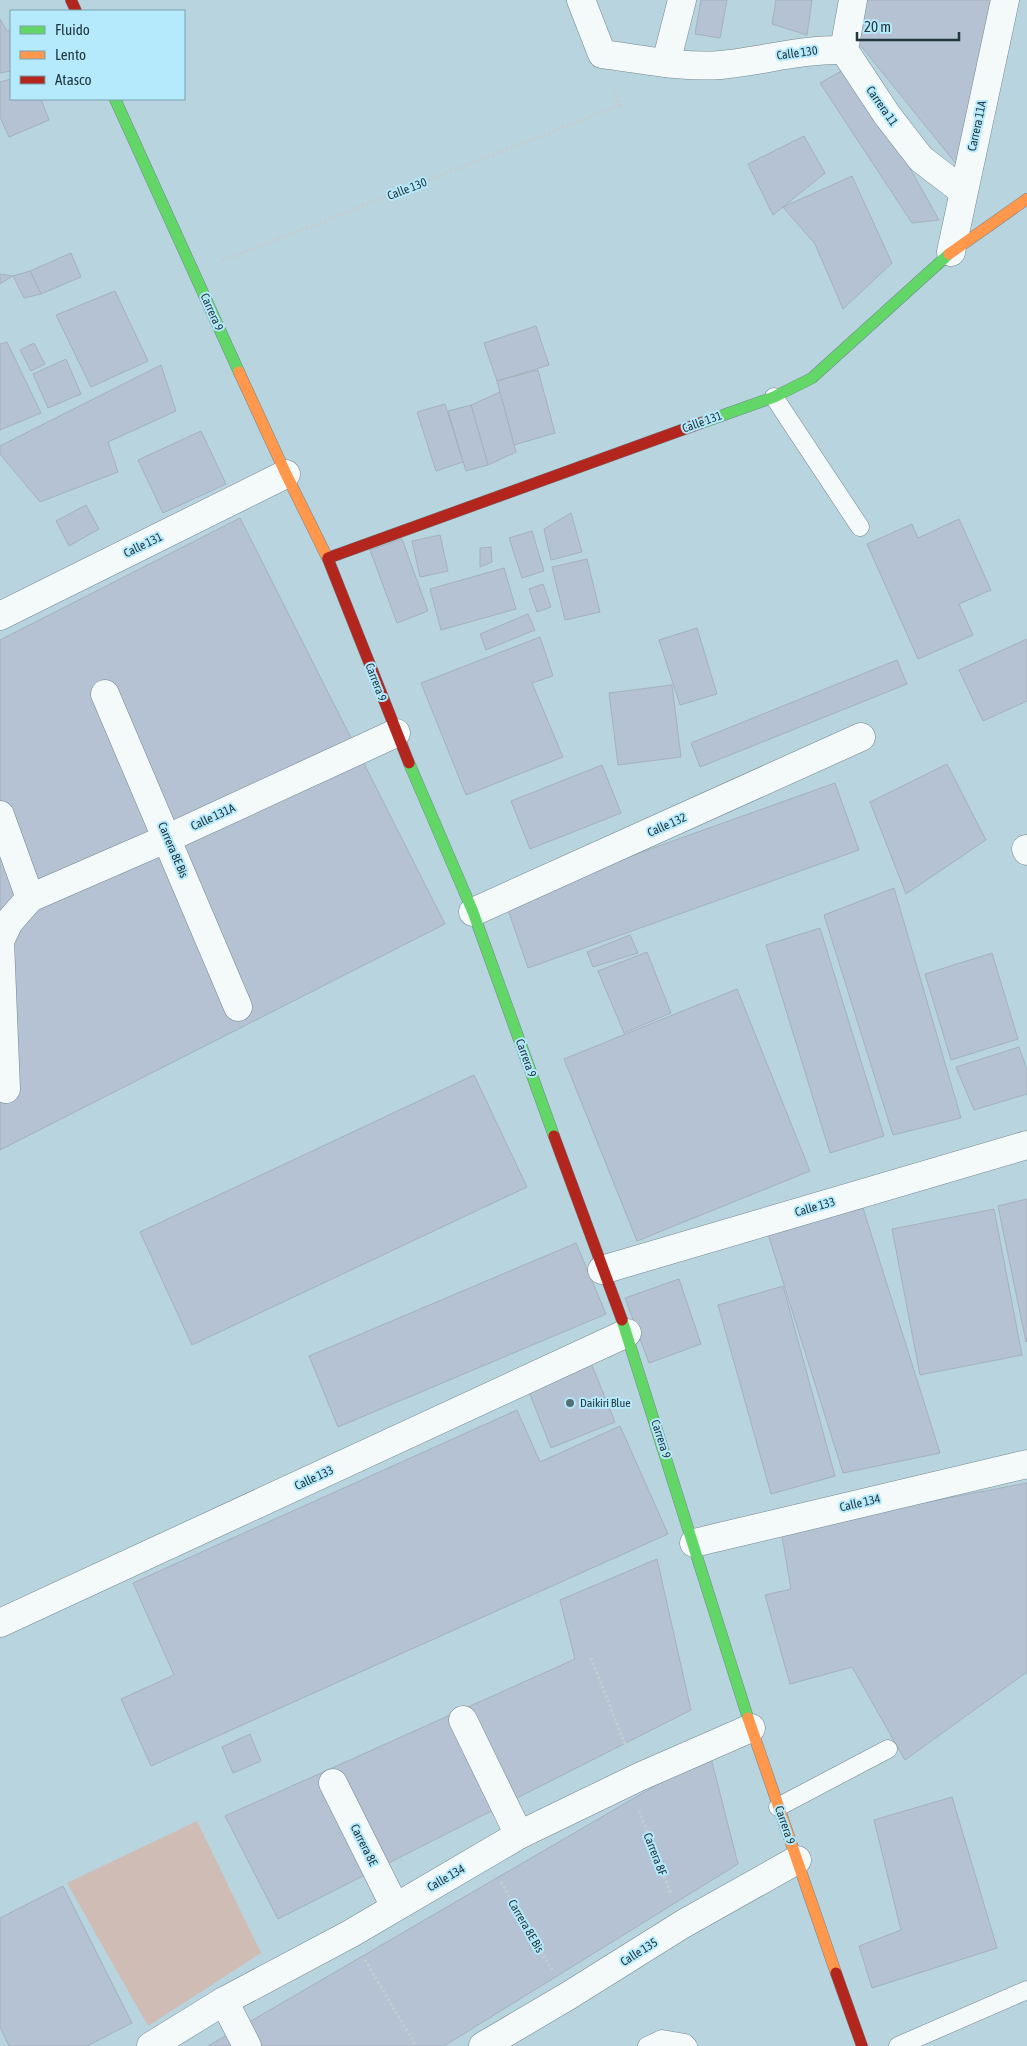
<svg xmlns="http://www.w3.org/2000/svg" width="1027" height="2046" font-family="'Asap Condensed',sans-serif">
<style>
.green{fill:#cfbcb4}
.building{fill:#b5c2d3;stroke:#a4b1bd}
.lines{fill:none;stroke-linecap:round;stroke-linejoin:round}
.lane-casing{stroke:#71878f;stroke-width:19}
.street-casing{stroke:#71878f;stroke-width:29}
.fast-casing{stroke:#71878f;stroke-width:12}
.slow-casing{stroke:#71878f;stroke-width:12}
.jam-casing{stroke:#71878f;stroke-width:12}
.path{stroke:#c3cccf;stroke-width:3;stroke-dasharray:2.5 2.5;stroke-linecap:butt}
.lane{stroke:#f4f9fa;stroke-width:18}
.street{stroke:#f4f9fa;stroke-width:28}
.fast{stroke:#63d668;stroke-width:11}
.slow{stroke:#ff974d;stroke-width:11}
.jam{stroke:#b3261e;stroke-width:11}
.poi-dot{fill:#566e76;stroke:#b5e9fc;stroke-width:2}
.labels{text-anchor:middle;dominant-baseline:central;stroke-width:4;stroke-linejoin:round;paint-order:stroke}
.street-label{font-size:12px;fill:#22373e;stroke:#b5e9fc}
.poi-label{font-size:12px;fill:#22373e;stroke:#b5e9fc;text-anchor:start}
</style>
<rect width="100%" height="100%" fill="#b8d4df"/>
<!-- green -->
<path class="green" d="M197 1821 261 1953 148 2026 67 1883Z"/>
<!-- building -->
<g class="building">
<path d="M701 0H727L720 38 695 34Z"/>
<path d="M776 0H812L807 35 772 24Z"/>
<path d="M859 0H998L961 170 849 31Z"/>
<path d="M0 19 7 31 11 30V71L0 73Z"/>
<path d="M852 65 939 220 912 223 820 83Z"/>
<path d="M11 79V99H41L49 120 9 137 0 117V82Z"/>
<path d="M804 136 825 173 773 215 748 164Z"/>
<path d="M852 176 892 263 843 309 815 244 783 207Z"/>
<path d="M71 253 81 277 41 294 30 271Z"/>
<path d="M30 271 41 294 24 298 13 276Z"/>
<path d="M0 274 13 276 0 284Z"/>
<path d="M115 291 148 361 91 387 56 315Z"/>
<path d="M536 326 549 365 497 381 484 343Z"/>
<path d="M7 342 41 413 0 430V344Z"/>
<path d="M34 343 45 364 31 371 20 350Z"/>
<path d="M66 359 81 394 48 408 33 374Z"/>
<path d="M161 365 176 411 108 442 118 472 40 502 0 454V446Z"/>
<path d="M538 370 555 433 514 445 497 381Z"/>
<path d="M500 392 516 452 488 465 471 405Z"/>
<path d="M445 404 463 462 436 471 417 412Z"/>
<path d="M471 405 488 465 466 471 448 411Z"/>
<path d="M201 431 226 484 163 513 138 460Z"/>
<path d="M86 505 99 529 69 546 56 521Z"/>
<path d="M571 513 582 552 551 560 544 529Z"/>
<path d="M240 518 445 924 0 1150V640Z"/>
<path d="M959 519 991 590 959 604 973 635 918 659 867 544 912 524 918 538Z"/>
<path d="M532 531 544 571 522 578 509 538Z"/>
<path d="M440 535 448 571 420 577 412 541Z"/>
<path d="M402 539 428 611 397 623 370 550Z"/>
<path d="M491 547 492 562 480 567V548Z"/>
<path d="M587 559 600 612 565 620 552 567Z"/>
<path d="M504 568 516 609 441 630 430 589Z"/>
<path d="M543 584 551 607 537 612 529 589Z"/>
<path d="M528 614 535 630 486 650 480 634Z"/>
<path d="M697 628 717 694 680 705 659 640Z"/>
<path d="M540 637 553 676 532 683 563 757 466 795 421 683Z"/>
<path d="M1027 639V701L983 721 959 670Z"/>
<path d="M897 660 907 684 700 767 691 743Z"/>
<path d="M672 685 681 757 618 765 609 693Z"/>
<path d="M947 764 986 840 906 894 870 802Z"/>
<path d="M602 765 621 813 530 849 511 801Z"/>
<path d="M835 783 859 850 528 968 505 901Z"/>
<path d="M894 888 961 1118 893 1135 824 915Z"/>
<path d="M820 928 884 1136 830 1153 766 945Z"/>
<path d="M630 935 638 953 593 967 587 952Z"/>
<path d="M647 952 671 1013 624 1033 598 971Z"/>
<path d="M992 953 1018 1039 951 1060 925 974Z"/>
<path d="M737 989 810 1171 637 1241 564 1059Z"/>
<path d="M1019 1047 1027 1070V1094L974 1110 956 1067Z"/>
<path d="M474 1075 527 1187 192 1345 140 1232Z"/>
<path d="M1027 1199V1341L1026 1342 998 1206Z"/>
<path d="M863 1208 940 1453 843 1473 768 1234Z"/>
<path d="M994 1209 1022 1355 920 1375 892 1229Z"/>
<path d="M576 1243 606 1314 338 1427 309 1356Z"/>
<path d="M679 1279 701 1344 649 1363 625 1298Z"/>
<path d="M783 1286 835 1476 771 1494 718 1305Z"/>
<path d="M589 1358 615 1422 551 1448 526 1384Z"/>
<path d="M517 1410 540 1462 620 1426 668 1534 151 1766 121 1699 174 1675 133 1583Z"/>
<path d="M1027 1483V1672L905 1760 852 1667 790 1684 765 1595 791 1589 781 1530Z"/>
<path d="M657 1559 691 1710 278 1919 225 1816 575 1659 560 1600Z"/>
<path d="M250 1734 261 1761 233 1773 222 1747Z"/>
<path d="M710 1754 738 1864 444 2046H208Z"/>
<path d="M952 1797 997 1948 872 1988 859 1946 901 1930 874 1820Z"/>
<path d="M63 1886 132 2023 87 2046H9L0 2027V1918Z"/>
</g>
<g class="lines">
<!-- lane casing -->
<g class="lane-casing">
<g id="lane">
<path d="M774 397 860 527"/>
<path d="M778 1807 888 1749"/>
<path d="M647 2046 662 2039 685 2043 688 2046"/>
<path d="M898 2046 1027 1990"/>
</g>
</g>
<!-- street casing -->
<g class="street-casing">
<g id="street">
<path d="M581 0 602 54C641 59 682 68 721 65 762 61 802 49 844 50"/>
<path d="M853 0 844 50 887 115 921 159 963 191"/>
<path d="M666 63 682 0"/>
<path d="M951 252 1005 0"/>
<path d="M0 616 286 474"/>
<path d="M105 694 238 1007"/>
<path d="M0 815 30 898 9 922 0 941 6 1089"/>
<path d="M1026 849 1027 851"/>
<path d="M30 898 168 838 396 733"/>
<path d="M473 912 861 737"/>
<path d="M602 1270 1027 1145"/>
<path d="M694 1543 1027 1464"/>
<path d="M0 1623 627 1333"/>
<path d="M463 1720 519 1835"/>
<path d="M333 1783 395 1907"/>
<path d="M224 2001 247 2046"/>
<path d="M151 2046 224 2001 350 1934 519 1835 639 1777 751 1728"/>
<path d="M483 2046 568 1996 683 1924 797 1860"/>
</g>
</g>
<!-- fast casing -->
<g class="fast-casing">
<g id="fast">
<path d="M115 99 239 372"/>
<path d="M701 423 774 397 812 378 949 254"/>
<path d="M409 763 473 912 554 1136"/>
<path d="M622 1320 748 1718"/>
</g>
</g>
<!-- slow casing -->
<g class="slow-casing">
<g id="slow">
<path d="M949 254 1027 199"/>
<path d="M239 372 286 474 328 559"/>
<path d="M748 1718 836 1973"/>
</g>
</g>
<!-- jam casing -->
<g class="jam-casing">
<g id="jam">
<path d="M71 0 76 11"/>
<path d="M328 558 701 423"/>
<path d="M328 559 409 763"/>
<path d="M554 1136 622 1320"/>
<path d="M836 1973 862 2046"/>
</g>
</g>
<!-- path -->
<g class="path">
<path d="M222 261 620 105 613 87"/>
<path d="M591 1658 627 1749"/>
<path d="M639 1811 671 1894"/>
<path d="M501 1882 552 1970"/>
<path d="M365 1960 416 2046"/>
</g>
<!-- lane -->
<use href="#lane" class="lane"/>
<!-- street -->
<use href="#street" class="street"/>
<!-- fast -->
<use href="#fast" class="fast"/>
<!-- slow -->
<use href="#slow" class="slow"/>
<!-- jam -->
<use href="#jam" class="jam"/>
</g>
<!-- markers -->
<circle class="poi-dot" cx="570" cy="1403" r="5"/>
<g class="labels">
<!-- street labels -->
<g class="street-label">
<text transform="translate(797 53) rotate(-8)">Calle 130</text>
<text transform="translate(882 106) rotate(55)">Carrera 11</text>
<text transform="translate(977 126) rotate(-78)">Carrera 11A</text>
<text transform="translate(407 189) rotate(-21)">Calle 130</text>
<text transform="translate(212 312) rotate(66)">Carrera 9</text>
<text transform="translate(702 422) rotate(-20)">Calle 131</text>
<text transform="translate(143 545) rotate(-26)">Calle 131</text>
<text transform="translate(376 682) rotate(69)">Carrera 9</text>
<text transform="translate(213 817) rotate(-25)">Calle 131A</text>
<text transform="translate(667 825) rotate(-24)">Calle 132</text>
<text transform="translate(173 850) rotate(67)">Carrera 8E Bis</text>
<text transform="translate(526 1058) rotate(70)">Carrera 9</text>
<text transform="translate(815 1207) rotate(-16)">Calle 133</text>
<text transform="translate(661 1439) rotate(72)">Carrera 9</text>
<text transform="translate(314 1478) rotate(-25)">Calle 133</text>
<text transform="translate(860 1503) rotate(-13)">Calle 134</text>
<text transform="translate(785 1825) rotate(71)">Carrera 9</text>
<text transform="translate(364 1845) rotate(63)">Carrera 8E</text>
<text transform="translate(655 1854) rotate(69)">Carrera 8F</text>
<text transform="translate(446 1878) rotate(-30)">Calle 134</text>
<text transform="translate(526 1926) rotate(60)">Carrera 8E Bis</text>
<text transform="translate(639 1952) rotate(-32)">Calle 135</text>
</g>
<!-- poi labels -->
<g class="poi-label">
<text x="580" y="1403">Daikiri Blue</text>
</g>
</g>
<!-- legend -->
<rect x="10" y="10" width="175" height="90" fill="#b5e9fc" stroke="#7aa2b0"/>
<rect x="20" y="26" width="25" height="8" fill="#63d668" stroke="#7aa2b0"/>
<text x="55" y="35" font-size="15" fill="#22373e">Fluido</text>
<rect x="20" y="51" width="25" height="8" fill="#ff974d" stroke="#7aa2b0"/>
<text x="55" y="60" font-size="15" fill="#22373e">Lento</text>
<rect x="20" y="76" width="25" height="8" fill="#b3261e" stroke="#7aa2b0"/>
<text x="55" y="85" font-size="15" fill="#22373e">Atasco</text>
<!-- scale -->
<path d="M857 32v8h102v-8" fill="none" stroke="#22373e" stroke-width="2.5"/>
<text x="864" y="32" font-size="15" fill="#22373e" stroke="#b5e9fc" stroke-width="4" paint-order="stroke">20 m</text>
</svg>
